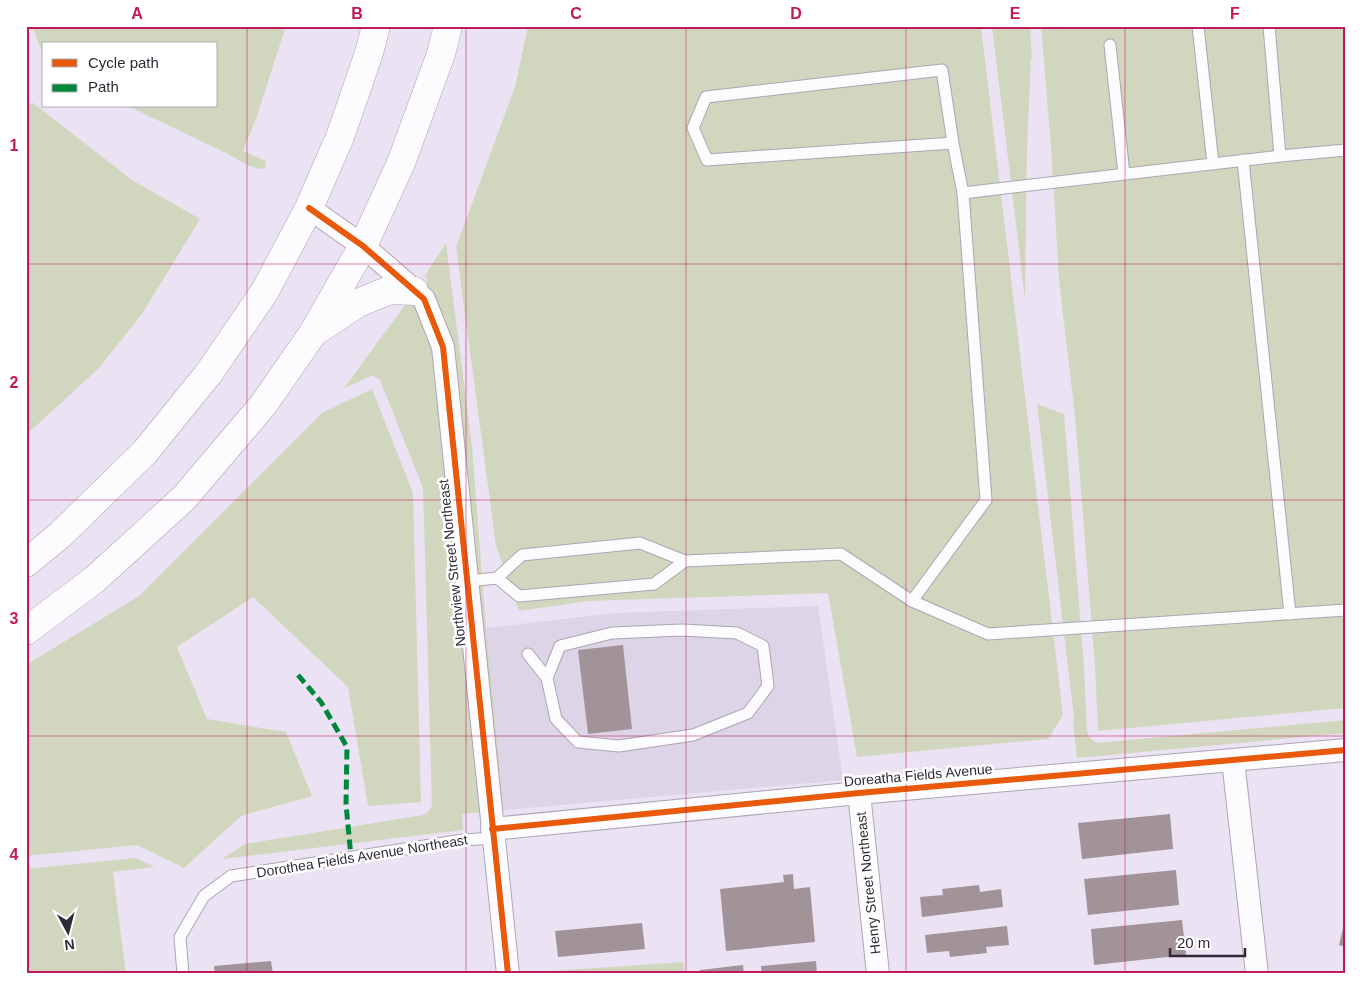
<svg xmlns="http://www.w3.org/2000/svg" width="1372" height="1000" font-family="Arial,sans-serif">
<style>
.commercial{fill:#ddd4e7}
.green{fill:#d1d7bf}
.building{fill:#a29399}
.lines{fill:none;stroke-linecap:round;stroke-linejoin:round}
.lane-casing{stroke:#aba5b3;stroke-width:13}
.street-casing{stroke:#aba5b3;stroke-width:24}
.secondary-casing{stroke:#aba5b3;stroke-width:29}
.lane{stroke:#fcfbfd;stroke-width:11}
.street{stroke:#fcfbfd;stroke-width:22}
.secondary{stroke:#fcfbfd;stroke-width:28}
.quiet{stroke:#00873e;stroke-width:5;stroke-dasharray:10 5;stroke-linecap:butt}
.cycleway-casing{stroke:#fff;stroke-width:9}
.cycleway{stroke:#e8590c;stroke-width:6}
.grid{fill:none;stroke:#c2185b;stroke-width:1;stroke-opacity:0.55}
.labels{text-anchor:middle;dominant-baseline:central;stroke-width:5;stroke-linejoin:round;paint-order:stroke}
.street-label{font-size:14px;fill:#302a36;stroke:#fff}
.neatline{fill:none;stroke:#c2185b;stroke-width:2}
.grid-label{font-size:16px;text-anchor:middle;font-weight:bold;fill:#c2185b}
</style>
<rect width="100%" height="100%" fill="#ebe3f4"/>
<!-- commercial -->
<path class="commercial" d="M818 606 843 780 504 810 486 628 616 613Z"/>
<!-- green -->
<g class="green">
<path d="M32 26H286L256 119 243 151 266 161 265 168 260 169 247 165 230 155 128 106H216V44H44V57Z"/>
<path d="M528 26H981L1063 715 1048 739 857 757 828 593 589 601 519 611 496 546 456 247 515 87Z"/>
<path d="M992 26H1030L1032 58H1031L1027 148 1025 299Z"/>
<path d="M1041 26H1346V708L1098 731 1095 666 1075 416 1059 280 1051 147Z"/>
<path d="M33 103 132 180 200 219 142 314 98 369 26 435V105Z"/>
<path d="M446 243 472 446 486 628 504 810 462 814 463 830 222 859 245 844 423 815 428 812 432 806 423 488 380 380 374 376H371L344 388 405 305 426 306 427 278 424 277Z"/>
<path d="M372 389 413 493 421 802 368 806 348 687 253 597 177 647 207 719 286 732 312 796 241 816 184 868 137 845 26 856V665L139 596 322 413Z"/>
<path d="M1037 404 1064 414 1084 667 1087 731 1090 738 1096 743 1346 720V733L1077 758 1073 722 1074 718Z"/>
<path d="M135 858 155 867 113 872 126 974H26V869Z"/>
<path d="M683 962 684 974H538L537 972Z"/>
</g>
<!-- building -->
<g class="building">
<path d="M623 645 632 729 588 734 578 650Z"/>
<path d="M1170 814 1173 849 1082 859 1078 823Z"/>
<path d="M1176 870 1179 905 1088 915 1084 879Z"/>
<path d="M793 874 794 889 810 887 815 942 726 951 720 889 784 882 783 875Z"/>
<path d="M979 885 980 892 1001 889 1003 907 922 917 920 897 943 895 942 889Z"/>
<path d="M1182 920 1186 955 1094 965 1091 929Z"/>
<path d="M1345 920H1346V947L1339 945Z"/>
<path d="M642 923 645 949 558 957 555 931Z"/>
<path d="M1007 926 1009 945 986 947 987 953 950 957 949 951 927 953 925 935Z"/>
<path d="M271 961 273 974H215L214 966Z"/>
<path d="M816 961 817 974H762L761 966Z"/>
<path d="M743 965 744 974H700V970Z"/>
</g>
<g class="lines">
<!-- lane casing -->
<g class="lane-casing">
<g id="lane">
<path d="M1198 26 1213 164"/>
<path d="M1110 45 1124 174"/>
<path d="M953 143 707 160 693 128 706 97 942 70 953 143 963 193 1280 156 1269 26"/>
<path d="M1280 156 1346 150"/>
<path d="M1243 160 1290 614"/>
<path d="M497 578 519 596 654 584 685 561"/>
<path d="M468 581 497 578 522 555 640 543 685 561 841 554 912 601 988 634 1346 610"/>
<path d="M912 601 986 500 963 193"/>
<path d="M528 654 547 678 556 719 578 742 619 746 693 735 748 713 768 686 763 646 737 633 682 630 612 633 560 646 547 678"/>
<path d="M183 974 180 937 204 896 231 876 463 840 493 838"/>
</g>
</g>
<!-- street casing -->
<g class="street-casing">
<g id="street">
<path d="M309 208 363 246 424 299 443 347 508 974"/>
<path d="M1233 760 1257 974"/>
<path d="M859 793 878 974"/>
<path d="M492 829 859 793 1346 750"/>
</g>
</g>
<!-- secondary casing -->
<g class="secondary-casing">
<g id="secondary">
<path d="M319 329 358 303 390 290 414 291"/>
<path d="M26 563 60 535 145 452 209 373 265 291 309 208 340 137 369 53 376 26"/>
<path d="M26 631 94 580 184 498 263 405 313 333 363 246 401 163 441 54 448 26"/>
</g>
</g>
<!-- lane -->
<use href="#lane" class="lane"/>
<!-- street -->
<use href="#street" class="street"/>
<!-- secondary -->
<use href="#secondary" class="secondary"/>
<!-- quiet -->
<path class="quiet" d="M298 675 321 702 347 747 346 804 351 857"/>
<!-- cycleway casing -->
<g class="cycleway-casing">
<g id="cycleway">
<path d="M309 208 363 246 424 299 443 347 508 974"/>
<path d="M492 829 859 793 1346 750"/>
</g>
</g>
<!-- cycleway -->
<use href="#cycleway" class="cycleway"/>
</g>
<!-- grid -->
<path class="grid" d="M247 26V974M466 26V974M686 26V974M906 26V974M1125 26V974M26 264H1346M26 500H1346M26 736H1346"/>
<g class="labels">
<!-- street labels -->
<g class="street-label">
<text transform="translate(452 563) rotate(-96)">Northview Street Northeast</text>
<text transform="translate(918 775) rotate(-5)">Doreatha Fields Avenue</text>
<text transform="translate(362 856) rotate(-9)">Dorothea Fields Avenue Northeast</text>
<text transform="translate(868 883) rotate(-96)">Henry Street Northeast</text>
</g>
</g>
<!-- border -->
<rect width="1372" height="1000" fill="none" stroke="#ffffff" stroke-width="55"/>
<!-- legend -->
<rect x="42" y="42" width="175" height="65" fill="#ffffff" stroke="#acaaaf"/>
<rect x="52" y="59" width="25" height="8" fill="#e8590c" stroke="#acaaaf"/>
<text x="88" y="68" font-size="15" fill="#302a36">Cycle path</text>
<rect x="52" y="84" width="25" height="8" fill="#00873e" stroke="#acaaaf"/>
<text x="88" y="92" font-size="15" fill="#302a36">Path</text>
<!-- north arrow -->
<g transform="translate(68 932) rotate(173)" stroke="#ffffff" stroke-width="4" paint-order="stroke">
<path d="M0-4L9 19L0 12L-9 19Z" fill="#302a36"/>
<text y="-8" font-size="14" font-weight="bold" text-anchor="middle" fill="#302a36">N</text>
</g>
<!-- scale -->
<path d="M1170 948v8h75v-8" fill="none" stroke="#302a36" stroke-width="2.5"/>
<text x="1177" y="948" font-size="15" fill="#302a36" stroke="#ffffff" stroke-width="4" paint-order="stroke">20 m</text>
<rect x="28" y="28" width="1316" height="944" class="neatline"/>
<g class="grid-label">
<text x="137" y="19">A</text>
<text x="357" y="19">B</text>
<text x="576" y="19">C</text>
<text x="796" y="19">D</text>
<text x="1015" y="19">E</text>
<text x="1235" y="19">F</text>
<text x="14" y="151">1</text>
<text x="14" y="388">2</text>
<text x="14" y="624">3</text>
<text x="14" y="860">4</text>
</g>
</svg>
